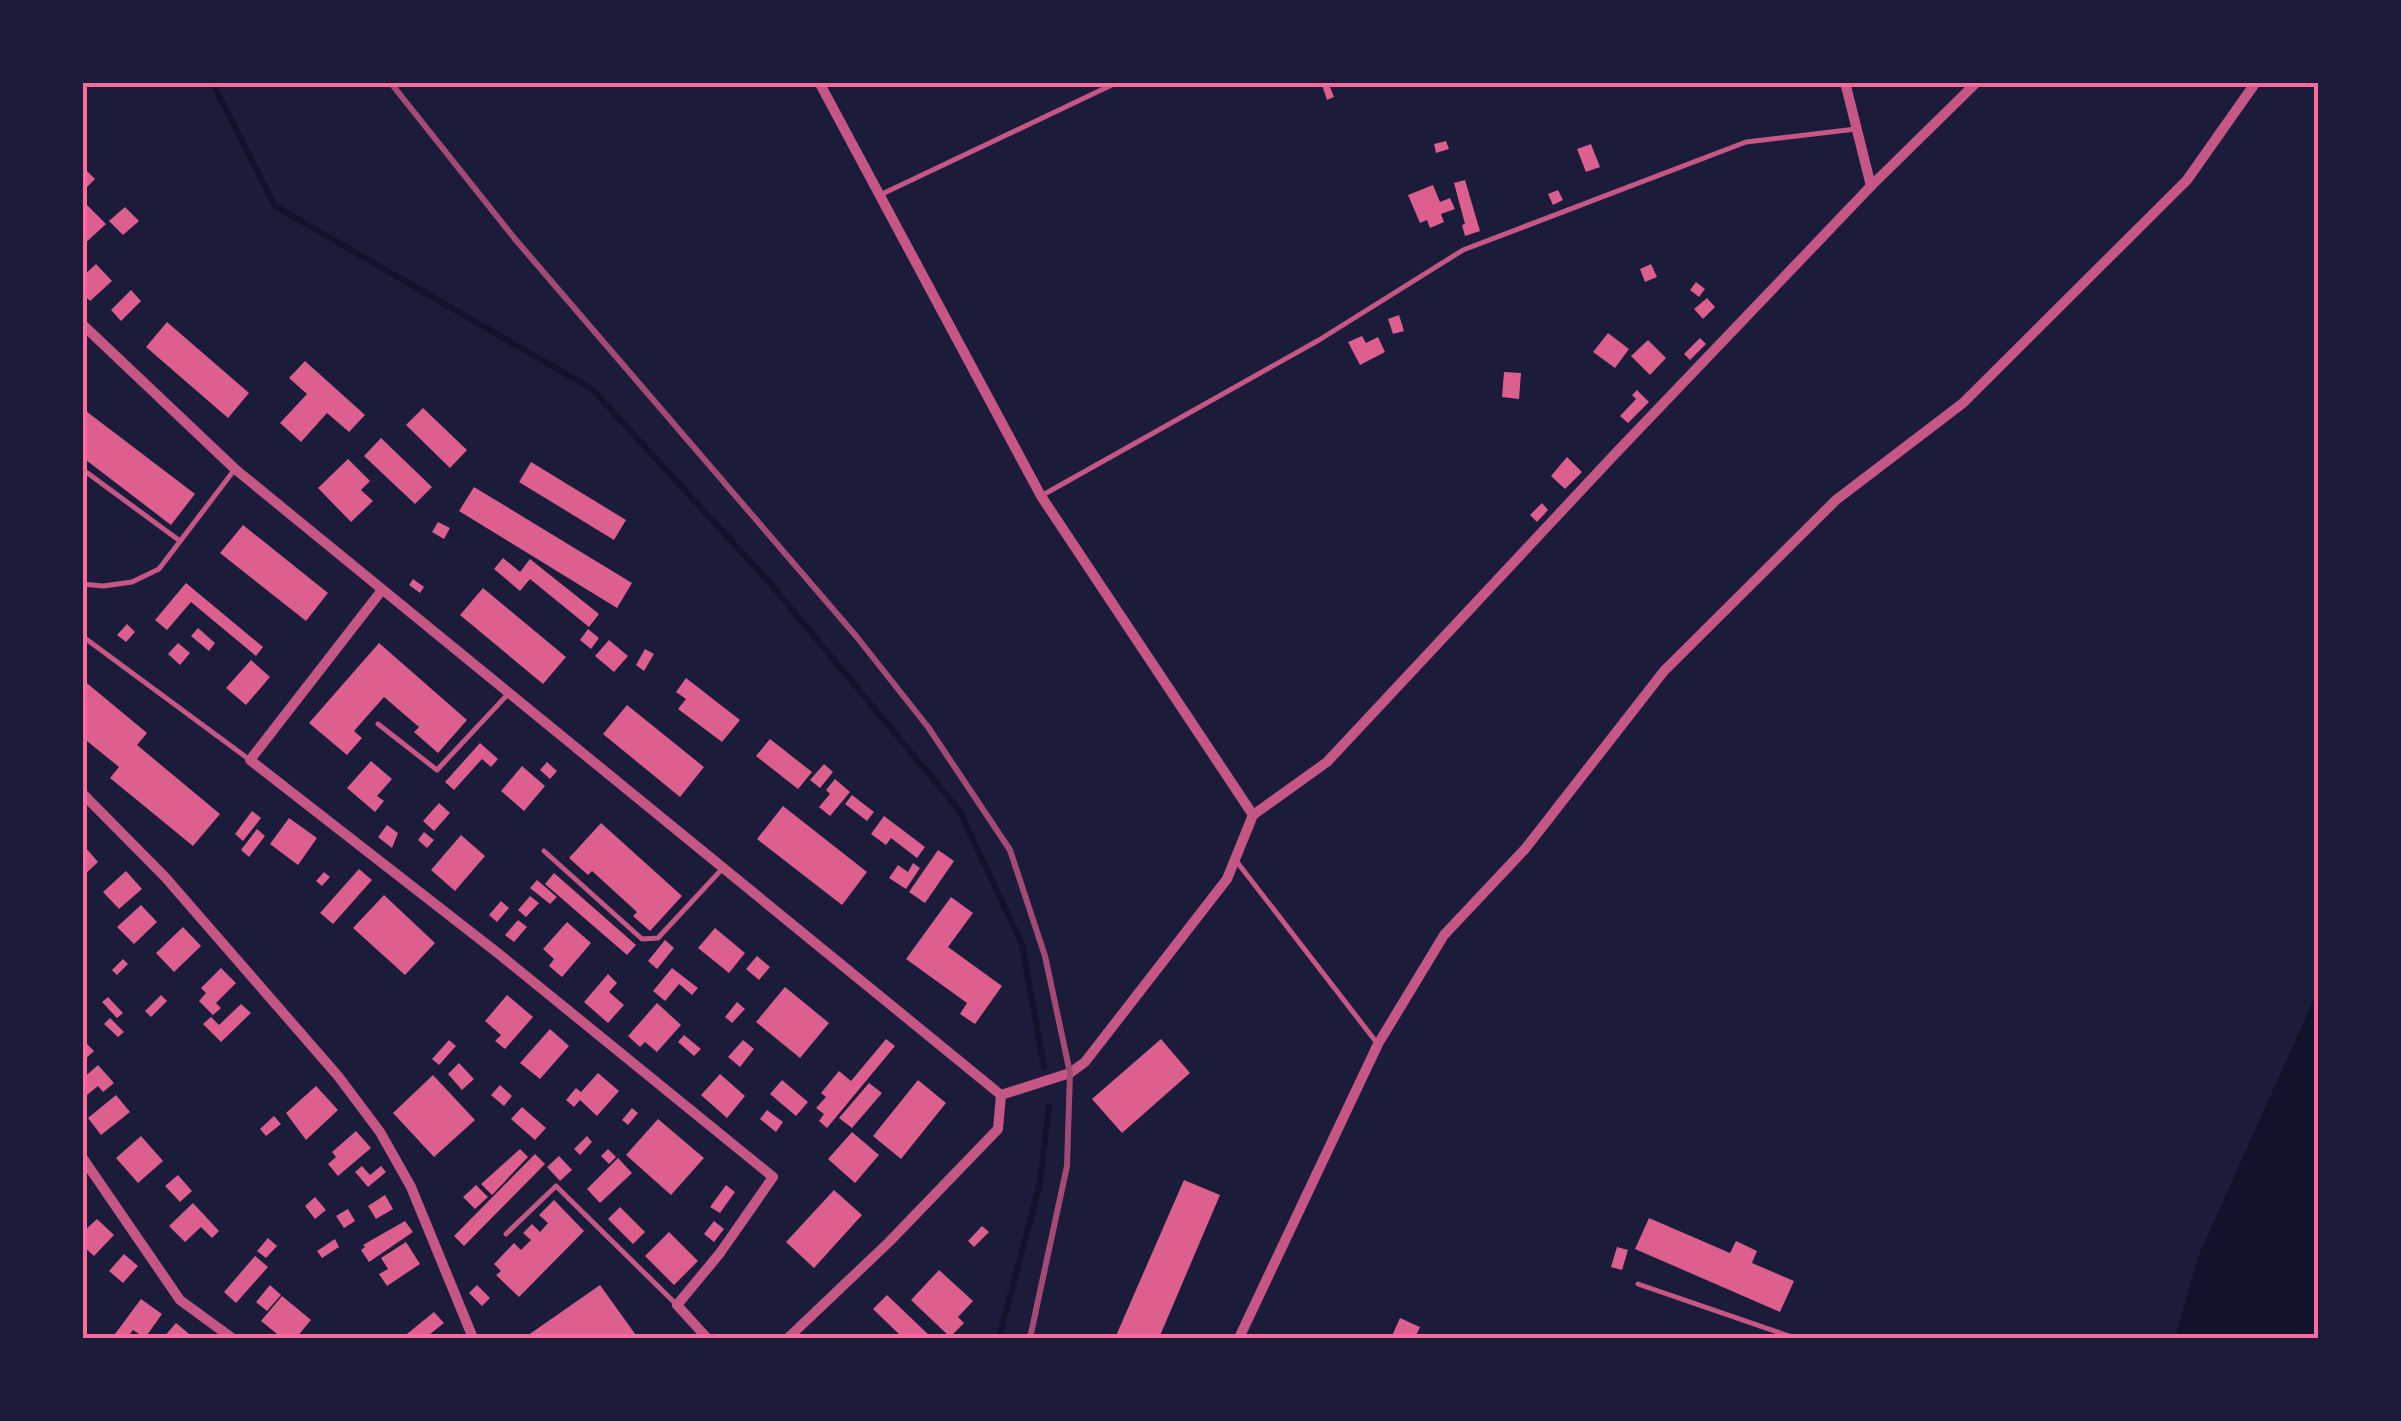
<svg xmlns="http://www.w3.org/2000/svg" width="2401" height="1421" font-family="Inter,sans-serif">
	<rect width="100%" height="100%" fill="#1b1b3a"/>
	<!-- water -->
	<path fill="#12122b" d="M2318,990V1338H2175L2198,1257Z"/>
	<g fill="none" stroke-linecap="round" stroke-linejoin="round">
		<!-- stream -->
		<g stroke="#12122b" stroke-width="6">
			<path d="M212,82L275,206L592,389L769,582L959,810L1022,944L1044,1067"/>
			<path d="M999,1338L1040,1183L1049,1106"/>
		</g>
	</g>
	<!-- building -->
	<g fill="#dd5f8e">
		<path d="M1321,82H1328L1334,97L1327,100Z"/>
		<path d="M1446,141L1449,149L1436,153L1434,144Z"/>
		<path d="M1591,144L1600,167L1586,172L1577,149Z"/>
		<path d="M82,166L95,179L86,188L82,185Z"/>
		<path d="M1465,180L1480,231L1465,236L1462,225L1465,224L1454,183Z"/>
		<path d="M1433,185L1440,202L1450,198L1455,209L1441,214L1444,222L1430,228L1427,220L1420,223L1408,195Z"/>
		<path d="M1558,190L1563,200L1553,205L1548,194Z"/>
		<path d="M86,204L106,224L82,246V207Z"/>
		<path d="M125,207L139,221L123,235L109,221Z"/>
		<path d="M96,264L112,281L90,301L82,293V277Z"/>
		<path d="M1651,264L1657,277L1645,282L1640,269Z"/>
		<path d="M1696,282L1705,289L1699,297L1690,290Z"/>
		<path d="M131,290L141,301L121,321L111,310Z"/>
		<path d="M1707,298L1715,307L1703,319L1694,309Z"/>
		<path d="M1399,315L1404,331L1393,334L1388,319Z"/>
		<path d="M167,322L249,393L228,418L146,347Z"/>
		<path d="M1608,333L1629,349L1615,368L1593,352Z"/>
		<path d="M1362,336L1366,343L1378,337L1385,352L1360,365L1348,342Z"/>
		<path d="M1700,338L1706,344L1690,360L1684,354Z"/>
		<path d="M1648,340L1666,358L1650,375L1631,356Z"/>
		<path d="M305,361L365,415L349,432L327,413L301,442L280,423L307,394L289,378Z"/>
		<path d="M1504,372L1521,373L1519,399L1502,397Z"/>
		<path d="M1637,390L1649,402L1628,423L1620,416L1636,399L1632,395Z"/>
		<path d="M82,408L195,494L171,525L82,457Z"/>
		<path d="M423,408L467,450L450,468L406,425Z"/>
		<path d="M381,438L432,487L415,504L364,456Z"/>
		<path d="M1567,457L1582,472L1565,489L1551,476Z"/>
		<path d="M348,459L370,481L361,490L373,501L351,522L318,488Z"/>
		<path d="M531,462L626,520L614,540L519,482Z"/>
		<path d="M474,487L632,583L617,608L459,511Z"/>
		<path d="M1542,503L1548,510L1537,522L1530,515Z"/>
		<path d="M438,522L450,528L444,539L432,532Z"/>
		<path d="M243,525L328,593L306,621L220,553Z"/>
		<path d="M503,558L520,572L530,559L599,614L589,627L530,579L520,591L494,569Z"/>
		<path d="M413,579L424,587L420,593L409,585Z"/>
		<path d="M186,583L263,647L256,656L191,602L167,630L155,620Z"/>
		<path d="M483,588L566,657L543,684L460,615Z"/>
		<path d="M127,624L135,632L126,642L117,635Z"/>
		<path d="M198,628L215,643L209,651L191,636Z"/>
		<path d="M588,629L599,638L591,649L580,640Z"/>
		<path d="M609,640L628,656L614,672L595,656Z"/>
		<path d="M178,643L190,653L180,665L168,654Z"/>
		<path d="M379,643L467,720L438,753L414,732L419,727L384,697L354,731L362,738L347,755L309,723Z"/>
		<path d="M645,649L654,654L644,671L636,665Z"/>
		<path d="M251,660L270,677L246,705L226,688Z"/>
		<path d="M686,678L740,720L722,742L678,709L686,699L676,692Z"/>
		<path d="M82,679L147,733L137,745L220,814L193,846L110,778L119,767L82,737Z"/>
		<path d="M627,705L704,767L680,797L603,734Z"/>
		<path d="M770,739L812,772L798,789L756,756Z"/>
		<path d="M480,743L498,759L491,767L482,759L454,790L445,782Z"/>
		<path d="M371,761L392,779L377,796L384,801L375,812L347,788Z"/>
		<path d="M547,762L557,771L550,779L540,770Z"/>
		<path d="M824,764L833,772L820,788L810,780Z"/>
		<path d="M522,766L545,786L524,811L501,791Z"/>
		<path d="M835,779L850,792L830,816L819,807L830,794L826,790Z"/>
		<path d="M852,795L874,812L867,821L845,804Z"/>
		<path d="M439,803L450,813L434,831L423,821Z"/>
		<path d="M783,806L867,872L842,905L757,839Z"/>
		<path d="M252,811L261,818L243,841L235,834Z"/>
		<path d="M884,816L925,847L917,858L891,838L886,845L871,834Z"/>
		<path d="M289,818L317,838L298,865L270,844Z"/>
		<path d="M601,823L682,896L650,931L633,916L637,912L592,871L588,875L569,858Z"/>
		<path d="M387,825L398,833L392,848L378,837Z"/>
		<path d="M257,829L265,836L249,857L241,850Z"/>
		<path d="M424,832L434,840L427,848L418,840Z"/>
		<path d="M461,835L485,856L455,891L431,870Z"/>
		<path d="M86,848L98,862L82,877V851Z"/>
		<path d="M938,850L954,861L925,903L909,892Z"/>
		<path d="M913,863L920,868L906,889L889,878L898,865L908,872Z"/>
		<path d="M359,869L372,880L333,924L320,913Z"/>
		<path d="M126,871L142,889L119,909L103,892Z"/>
		<path d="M324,872L330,877L322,886L316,881Z"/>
		<path d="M554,873L636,945L627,955L545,884Z"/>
		<path d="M537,880L557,897L550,904L530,888Z"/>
		<path d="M384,895L435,943L405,975L353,928Z"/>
		<path d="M530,896L539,903L526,917L518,910Z"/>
		<path d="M951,897L973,913L948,947L1002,986L975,1024L960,1014L967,1003L906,959Z"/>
		<path d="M501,901L509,908L497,922L489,915Z"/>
		<path d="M141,905L157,922L134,944L117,927Z"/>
		<path d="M518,920L527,927L514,942L505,935Z"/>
		<path d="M567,922L591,943L562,977L549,966L554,959L543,949Z"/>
		<path d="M183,927L201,946L174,972L156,953Z"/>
		<path d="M715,928L745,953L729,973L698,948Z"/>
		<path d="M665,940L674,948L657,969L648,961Z"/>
		<path d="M757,956L770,967L759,980L746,969Z"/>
		<path d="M123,959L128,964L117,975L112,970Z"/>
		<path d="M221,968L236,983L216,1003L221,1008L213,1015L199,1001L206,993L201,988Z"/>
		<path d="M672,968L698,988L692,995L679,984L665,1001L653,991Z"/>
		<path d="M608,974L617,983L609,992L624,1005L608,1023L584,1002Z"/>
		<path d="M785,987L829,1023L800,1058L756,1022Z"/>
		<path d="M161,995L167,1001L151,1017L145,1011Z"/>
		<path d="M507,995L533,1017L505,1049L495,1041L501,1035L485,1021Z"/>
		<path d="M108,997L123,1013L117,1018L102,1002Z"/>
		<path d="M737,1002L745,1009L732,1023L725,1017Z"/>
		<path d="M657,1003L681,1025L657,1052L645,1042L640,1047L628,1036Z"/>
		<path d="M241,1004L251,1013L221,1042L203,1024L211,1017L219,1025Z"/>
		<path d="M110,1018L124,1032L118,1037L104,1024Z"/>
		<path d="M550,1029L569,1046L540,1079L520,1063Z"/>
		<path d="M684,1035L701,1049L694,1056L678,1042Z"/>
		<path d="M886,1039L895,1046L827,1128L819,1121L824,1114L816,1108L826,1097L821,1093L839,1071L851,1081Z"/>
		<path d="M1161,1039L1190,1073L1122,1133L1092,1099Z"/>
		<path d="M449,1040L456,1046L439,1065L432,1059Z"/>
		<path d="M743,1040L754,1049L740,1067L728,1057Z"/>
		<path d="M87,1044L94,1051L82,1062V1049Z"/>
		<path d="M459,1063L474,1079L462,1090L448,1074Z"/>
		<path d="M98,1065L114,1083L103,1092L98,1086L82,1099V1079Z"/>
		<path d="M598,1073L619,1091L597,1116L580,1100L574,1107L566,1100L576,1088L581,1092Z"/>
		<path d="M720,1074L745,1096L727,1118L701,1095Z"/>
		<path d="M433,1075L475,1120L434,1157L393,1113Z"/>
		<path d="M782,1080L808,1102L796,1116L770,1094Z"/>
		<path d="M918,1080L946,1103L901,1159L873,1136Z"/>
		<path d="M869,1083L882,1093L852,1128L839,1118Z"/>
		<path d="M500,1085L512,1096L504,1106L491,1095Z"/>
		<path d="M316,1086L338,1110L306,1140L286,1113Z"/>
		<path d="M116,1095L130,1112L101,1135L88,1118Z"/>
		<path d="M522,1107L546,1128L535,1140L511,1119Z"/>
		<path d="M632,1108L638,1113L628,1125L622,1120Z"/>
		<path d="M767,1110L783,1122L776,1132L760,1119Z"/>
		<path d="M274,1116L281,1124L266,1136L260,1129Z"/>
		<path d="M658,1119L704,1158L671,1195L626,1155Z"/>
		<path d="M356,1131L371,1148L338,1176L328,1164L336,1157L332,1152Z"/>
		<path d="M852,1132L879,1155L855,1183L828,1159Z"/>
		<path d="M141,1136L163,1161L138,1183L116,1158Z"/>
		<path d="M587,1136L592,1142L580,1155L574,1149Z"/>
		<path d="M520,1149L528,1157L492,1195L481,1184Z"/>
		<path d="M608,1149L616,1157L609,1164L601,1156Z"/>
		<path d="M535,1154L545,1164L464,1246L454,1236Z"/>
		<path d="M559,1156L572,1170L560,1181L547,1167Z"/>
		<path d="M618,1158L632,1173L600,1203L587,1189Z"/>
		<path d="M362,1166L370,1175L381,1166L386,1172L368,1187L355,1172Z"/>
		<path d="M178,1175L192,1191L180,1202L165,1186Z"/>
		<path d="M1184,1180L1220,1195L1159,1338H1115Z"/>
		<path d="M476,1185L488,1197L475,1209L463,1197Z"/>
		<path d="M726,1185L735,1192L720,1213L710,1207Z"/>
		<path d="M834,1190L862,1215L814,1268L786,1242Z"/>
		<path d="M385,1195L393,1209L376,1219L368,1206Z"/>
		<path d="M315,1197L326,1210L315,1219L305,1206Z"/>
		<path d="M554,1200L584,1231L519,1297L496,1275L501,1271L494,1264L514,1243L521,1250L531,1240L523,1233L532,1224L540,1232L548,1223L539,1215Z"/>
		<path d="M193,1203L219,1231L212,1238L201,1227L185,1242L169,1226Z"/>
		<path d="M620,1207L645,1232L633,1244L608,1219Z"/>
		<path d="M348,1209L355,1221L344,1228L336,1216Z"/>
		<path d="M1649,1218L1730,1253L1736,1241L1757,1251L1752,1263L1794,1281L1780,1312L1635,1249Z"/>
		<path d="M97,1219L114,1235L94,1256L82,1245V1233Z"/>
		<path d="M405,1221L413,1232L369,1262L361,1250L365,1247L363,1245Z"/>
		<path d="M714,1221L724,1229L714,1242L704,1234Z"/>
		<path d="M982,1226L989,1232L974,1247L968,1241Z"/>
		<path d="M669,1232L698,1261L674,1285L645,1256Z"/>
		<path d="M268,1238L277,1246L266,1258L257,1251Z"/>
		<path d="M335,1239L339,1247L322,1258L317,1251Z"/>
		<path d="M406,1242L420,1264L387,1286L379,1274L388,1269L381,1258Z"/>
		<path d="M1617,1247L1628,1250L1622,1270L1611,1267Z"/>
		<path d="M124,1254L138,1266L123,1283L109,1271Z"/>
		<path d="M255,1256L268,1267L236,1303L224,1292Z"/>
		<path d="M939,1270L973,1301L958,1317L964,1323L950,1337L911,1300Z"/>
		<path d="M270,1285L281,1295L267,1311L256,1302Z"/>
		<path d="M477,1285L490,1298L482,1306L469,1293Z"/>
		<path d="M600,1285L638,1338H524Z"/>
		<path d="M887,1295L932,1338H903L873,1309Z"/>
		<path d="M282,1296L311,1320L296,1338H282L261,1321Z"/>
		<path d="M141,1299L162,1314L145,1338L133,1330L127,1338H112Z"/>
		<path d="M434,1312L444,1323L425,1338H402Z"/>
		<path d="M1400,1318L1420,1327L1415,1338H1391Z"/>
		<path d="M176,1323L194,1338H163Z"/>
	</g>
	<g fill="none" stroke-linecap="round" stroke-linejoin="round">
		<!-- service -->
		<g stroke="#c65784" stroke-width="5">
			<path d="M882,194L1118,82"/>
			<path d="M82,469L180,541"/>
			<path d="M1041,496L1319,340L1463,250L1746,142L1856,129"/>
			<path d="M82,584L103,586L132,582L159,569L235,469"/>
			<path d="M82,636L250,760"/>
			<path d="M378,724L437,770L509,693"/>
			<path d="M544,851L642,939L658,938L723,868"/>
			<path d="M1237,862L1377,1043"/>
			<path d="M506,1234L556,1186L677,1305"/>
			<path d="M1638,1284L1795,1338"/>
		</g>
		<!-- minor -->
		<g stroke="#c65784" stroke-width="10">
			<path d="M819,82L1041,496L1253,815"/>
			<path d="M1845,82L1871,186"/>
			<path d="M82,324L235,469L1001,1095"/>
			<path d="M382,590L250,760L499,954L773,1177L720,1253L677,1305L707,1338"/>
			<path d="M82,793L165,877L338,1076L380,1132L411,1187L473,1338"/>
			<path d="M1253,815L1327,762L1614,455L1871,186L1977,82"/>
			<path d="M1001,1095L1070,1073L1085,1062L1227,879L1253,815"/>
			<path d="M82,1157L180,1300L232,1338"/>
			<path d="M788,1338L889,1242L998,1129L1001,1095"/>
			<path d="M1239,1338L1378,1044L1444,935L1525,849L1664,671L1836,500L1963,403L2187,180L2256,82"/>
		</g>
		<!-- rail -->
		<path stroke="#a44b75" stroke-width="6" d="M390,82L515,239L856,636L928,727L1010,850L1045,956L1070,1073L1067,1166L1030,1338"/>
	</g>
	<!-- border -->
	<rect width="2401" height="1421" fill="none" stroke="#1b1b3a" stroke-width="170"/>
	<rect x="85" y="85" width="2231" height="1251" fill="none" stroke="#ff6b9d" stroke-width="4"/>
</svg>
